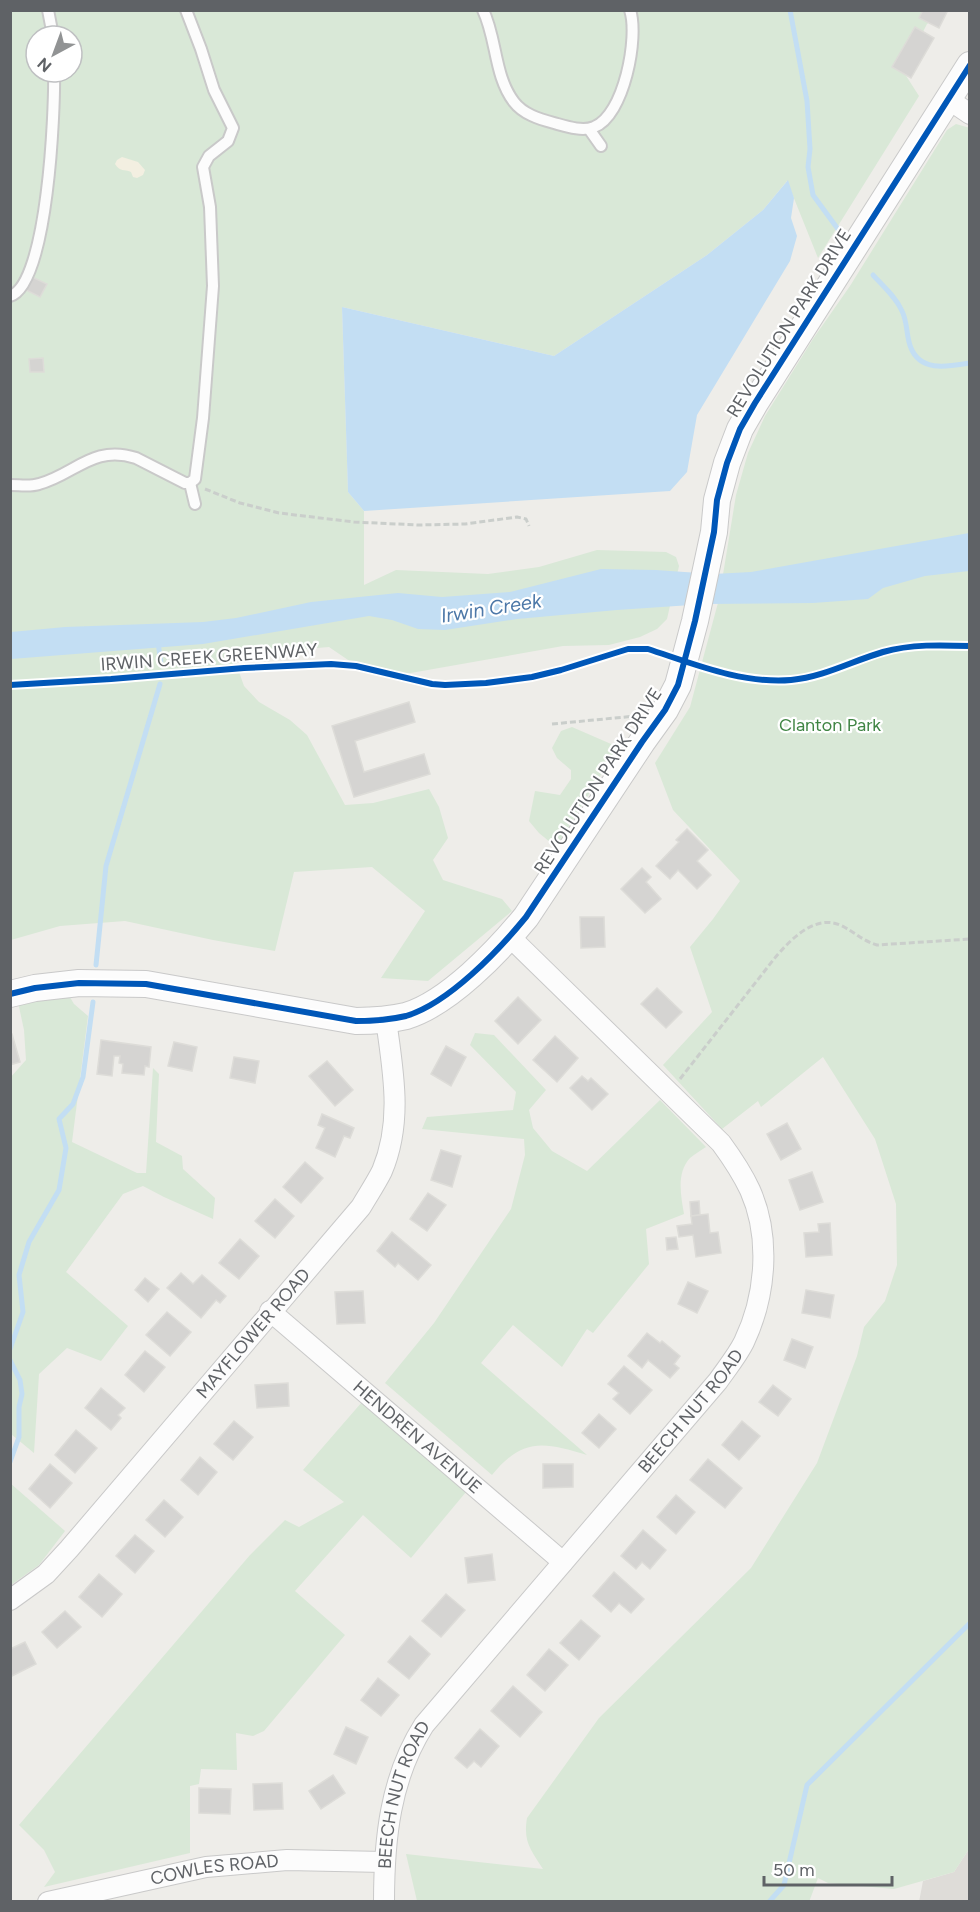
<svg xmlns="http://www.w3.org/2000/svg" width="980" height="1912" font-family="Figtree,sans-serif">
	<rect width="100%" height="100%" fill="#eeede9"/>
	<!-- education -->
	<path fill="#dedcd8" d="M969,1849V1901L919,1902L923,1881L954,1872Z"/>
	<!-- green -->
	<g fill="#d9e8d7" fill-rule="evenodd">
		<path d="M11,11H946L927,24L903,71L919,96L818,258L787,181L763,210L707,255L554,356L342,307L348,492L364,511V585L396,570L488,574L539,567L597,550L666,552L676,557L679,566L667,619L657,629L640,637L609,645L563,646L405,674L351,662L329,647L233,655L244,686L259,702L290,720L307,735L345,805L373,803L429,789L439,807L448,838L433,860L443,880L502,899L512,911L428,981L381,978L425,911L372,867L294,872L275,951L213,940L125,921L60,926L11,940ZM36,36H72V72H36Z"/>
		<path d="M956,124L970,128L969,1849L954,1872L894,1889L828,1883L818,1878L809,1902L417,1901L406,1854L543,1869C531,1850 523,1842 527,1818L599,1718L751,1568L817,1463L857,1356L864,1327L885,1301L897,1265L896,1204L875,1139L823,1057L761,1107L758,1101L722,1129L663,1065L712,1012L690,947L713,919L740,881L673,810L655,763L690,707L719,599L736,495L748,453L765,416L813,339L850,286L947,130Z"/>
		<path d="M572,727L618,747L556,847L539,833L529,821L535,791L560,795L571,779V770L557,758L552,748L561,731Z"/>
		<path d="M68,994L74,1004L88,1016L72,1142L137,1173H146L153,1068L159,1074L156,1142L182,1156L183,1169L215,1198L213,1219L164,1197L143,1186L123,1194L66,1272L128,1326L101,1361L67,1348L39,1374L34,1453L11,1434L10,1078L26,1060L24,1030L18,1002Z"/>
		<path d="M475,1033L494,1035L546,1090L529,1110L533,1128L552,1151L587,1171L660,1100L706,1147C701,1150 695,1154 690,1158C676,1173 681,1196 684,1214L646,1229L649,1264L593,1333L587,1329L562,1367L513,1325L481,1363L587,1455C544,1442 523,1437 492,1475L385,1383L434,1323L511,1209L525,1155L524,1139L422,1129L427,1117L513,1110L516,1092L470,1045Z"/>
		<path d="M362,1402L466,1492L411,1558L363,1515L295,1591L345,1635L264,1731L253,1736L236,1733L237,1770L201,1769L199,1784L190,1786V1853L44,1887L55,1872L44,1850L19,1825L250,1555L285,1520L299,1527L344,1502L303,1470Z"/>
		<path d="M10,1483L65,1531L39,1565L11,1585Z"/>
	</g>
	<!-- sand -->
	<path fill="#f3efe1" d="M122,157L138,162L145,170L143,175L137,178L133,177L131,172C124,169 120,172 115,164L117,160Z"/>
	<!-- water -->
	<g fill="#c3def3">
		<path d="M788,180L794,198L791,218L797,236L790,261L697,415L687,472L670,491L364,511L348,492L342,307L554,356L707,255L763,210Z"/>
		<path d="M969,533V571L925,576L883,588L868,599L813,603L706,604L617,610L517,619L445,630L418,629L392,620L369,616L203,644L11,659V632L65,627L203,622L236,618L311,602L398,593L442,597L510,592L601,569L656,570L713,574L751,572Z"/>
	</g>
	<g fill="none" stroke-linecap="round" stroke-linejoin="round">
		<!-- stream -->
		<g stroke="#c3def3" stroke-width="5">
			<path d="M790,10L807,101L810,149L808,167L813,195L843,236"/>
			<path d="M873,275C883,286 896,297 902,311C908,323 906,337 911,348C921,373 950,366 970,363"/>
			<path d="M158,642L161,664"/>
			<path d="M96,965L106,866L160,684"/>
			<path d="M10,1349L23,1312L19,1275L29,1242L59,1190L66,1148L59,1119L73,1104L83,1077L93,1002"/>
			<path d="M10,1360L20,1380L22,1394L19,1407V1437L10,1462"/>
			<path d="M769,1902L784,1885L807,1785L970,1623"/>
		</g>
	</g>
	<!-- building -->
	<g fill="#d5d4d2" stroke="#dddcd8" stroke-width="1.5">
		<path d="M923,10H948L939,28L919,18Z"/>
		<path d="M915,27L934,38L911,78L892,67Z"/>
		<path d="M30,276L47,284L40,297L24,289Z"/>
		<path d="M43,358L44,372H30L29,359Z"/>
		<path d="M409,702L415,722L355,741L364,772L424,754L430,774L354,797L332,726Z"/>
		<path d="M687,829L708,850L697,861L711,875L697,889L678,870L670,879L656,866L679,842L676,840Z"/>
		<path d="M642,868L651,877L646,882L661,899L645,913L621,889Z"/>
		<path d="M580,917H604L605,947L581,948Z"/>
		<path d="M657,988L682,1012L666,1028L641,1004Z"/>
		<path d="M518,997L541,1020L518,1044L495,1021Z"/>
		<path d="M10,1034H12L20,1062L10,1065Z"/>
		<path d="M555,1036L578,1058L557,1082L533,1060Z"/>
		<path d="M101,1040L151,1047L149,1067L145,1066L144,1075L122,1073L123,1064L119,1063L120,1056H114L112,1076L97,1074Z"/>
		<path d="M174,1042L197,1047L192,1071L168,1066Z"/>
		<path d="M446,1046L466,1057L451,1086L431,1074Z"/>
		<path d="M234,1057L259,1061L255,1083L230,1078Z"/>
		<path d="M327,1061L353,1090L335,1106L309,1076Z"/>
		<path d="M582,1076L588,1081L591,1078L608,1094L592,1110L570,1088Z"/>
		<path d="M322,1114L354,1128L350,1138L344,1136L335,1157L316,1148L325,1128L318,1125Z"/>
		<path d="M787,1123L801,1149L781,1160L767,1134Z"/>
		<path d="M441,1150L461,1156L452,1187L431,1180Z"/>
		<path d="M305,1162L323,1178L301,1203L283,1187Z"/>
		<path d="M812,1172L823,1202L800,1210L789,1180Z"/>
		<path d="M428,1193L446,1205L427,1231L410,1219Z"/>
		<path d="M275,1199L294,1216L275,1238L255,1221Z"/>
		<path d="M699,1201L700,1215L691,1216L690,1202Z"/>
		<path d="M708,1214L710,1233L718,1232L721,1253L696,1257L693,1235L679,1237L677,1226L692,1224L691,1216Z"/>
		<path d="M830,1223L832,1255L806,1257L804,1233L819,1232L818,1224Z"/>
		<path d="M392,1232L431,1265L418,1280L398,1263L395,1267L377,1251Z"/>
		<path d="M676,1237L678,1249L667,1250L666,1238Z"/>
		<path d="M240,1239L259,1256L239,1279L219,1263Z"/>
		<path d="M181,1273L193,1284L202,1275L226,1296L220,1303L216,1300L201,1318L167,1288Z"/>
		<path d="M145,1278L159,1289L148,1302L135,1290Z"/>
		<path d="M688,1282L708,1291L697,1313L678,1304Z"/>
		<path d="M806,1290L834,1295L830,1318L802,1313Z"/>
		<path d="M363,1291L365,1323L337,1324L335,1292Z"/>
		<path d="M167,1312L191,1332L170,1356L146,1335Z"/>
		<path d="M647,1333L660,1343L662,1341L680,1356L674,1364L679,1368L670,1378L648,1360L642,1368L628,1356Z"/>
		<path d="M792,1339L813,1347L805,1368L784,1360Z"/>
		<path d="M145,1351L165,1367L144,1392L125,1375Z"/>
		<path d="M624,1366L652,1390L630,1414L613,1399L619,1393L608,1384Z"/>
		<path d="M288,1383L289,1406L257,1408L255,1385Z"/>
		<path d="M773,1385L791,1399L778,1416L759,1402Z"/>
		<path d="M101,1388L125,1408L118,1415L121,1418L111,1430L85,1408Z"/>
		<path d="M599,1414L616,1429L599,1448L582,1433Z"/>
		<path d="M234,1421L253,1437L233,1460L214,1444Z"/>
		<path d="M742,1421L760,1436L739,1460L722,1445Z"/>
		<path d="M76,1430L97,1448L75,1473L55,1455Z"/>
		<path d="M200,1457L217,1472L198,1495L181,1480Z"/>
		<path d="M708,1459L742,1488L725,1508L690,1480Z"/>
		<path d="M50,1464L72,1483L50,1508L29,1489Z"/>
		<path d="M543,1464H573V1487L543,1488Z"/>
		<path d="M676,1495L695,1512L676,1534L657,1517Z"/>
		<path d="M164,1500L183,1517L165,1537L146,1520Z"/>
		<path d="M643,1530L666,1550L650,1569L642,1562L636,1569L621,1556Z"/>
		<path d="M135,1535L154,1551L135,1573L116,1556Z"/>
		<path d="M492,1554L495,1580L468,1583L465,1558Z"/>
		<path d="M614,1572L644,1599L631,1613L619,1603L611,1612L593,1596Z"/>
		<path d="M99,1574L122,1594L102,1617L79,1597Z"/>
		<path d="M446,1594L465,1610L441,1637L422,1621Z"/>
		<path d="M65,1611L81,1627L57,1648L42,1632Z"/>
		<path d="M581,1620L600,1636L579,1660L560,1643Z"/>
		<path d="M410,1636L430,1654L409,1679L388,1662Z"/>
		<path d="M25,1642L36,1664L10,1677V1649Z"/>
		<path d="M549,1649L568,1665L545,1691L527,1675Z"/>
		<path d="M378,1678L399,1695L381,1716L361,1700Z"/>
		<path d="M513,1686L542,1712L520,1737L491,1711Z"/>
		<path d="M346,1727L368,1737L356,1764L334,1754Z"/>
		<path d="M480,1729L499,1746L481,1767L474,1761L467,1768L455,1758Z"/>
		<path d="M333,1775L345,1793L321,1809L309,1791Z"/>
		<path d="M282,1783L283,1809L254,1810L253,1784Z"/>
		<path d="M199,1788L231,1789L230,1814L199,1813Z"/>
	</g>
	<g fill="none" stroke-linecap="round" stroke-linejoin="round">
		<defs>
			<g id="service">
				<path d="M48,10L53,36"/>
				<path d="M483,10C497,39 494,76 514,102C523,114 539,119 554,123C565,126 582,132 594,127C624,116 639,37 630,10"/>
				<path d="M589,129L601,146"/>
				<path d="M10,296C48,285 55,108 54,72"/>
				<path d="M190,483L195,504"/>
				<path d="M10,485C20,485 30,487 39,484C74,475 93,444 136,458L185,483H190L195,479L203,418L213,286L210,207L203,167L209,156L228,141L233,128L214,90L201,49L186,10"/>
			</g>
			<g id="minor">
				<path d="M948,99L970,114"/>
				<path id="s1" d="M270,1311L563,1562"/>
				<path id="s2" d="M10,1600L46,1574L69,1549L361,1207C368,1195 376,1183 382,1171C403,1121 393,1071 386,1020"/>
				<path id="s3" d="M48,1902L206,1867L287,1860L384,1862"/>
				<path id="s4" d="M384,1902C384,1840 390,1778 424,1725L718,1381C727,1368 737,1356 744,1342C766,1296 771,1237 750,1190C742,1173 732,1158 721,1143L509,936"/>
			</g>
			<path id="tertiary" d="M10,994L35,988L79,983L146,984L356,1021C373,1021 389,1020 406,1016C449,1003 498,951 526,917L642,742L665,710L678,685L695,621L714,532L717,500L727,463L740,429L755,403L970,65"/>
		</defs>
		<!-- service casing -->
		<use href="#service" stroke="#c9c9c9" stroke-width="14"/>
		<!-- minor casing -->
		<use href="#minor" stroke="#c9c9c9" stroke-width="22"/>
		<!-- tertiary casing -->
		<use href="#tertiary" stroke="#c9c9c9" stroke-width="28"/>
		<!-- path -->
		<g stroke="#cacecb" stroke-width="3" stroke-dasharray="6 3" stroke-linecap="butt">
			<path d="M205,489L240,503L279,513L354,522L419,525L465,524L517,517L526,519L529,526"/>
			<path d="M552,724L636,716"/>
			<path d="M680,1079L774,959C789,941 814,914 840,925C855,932 861,940 877,945L970,939"/>
		</g>
		<!-- service -->
		<use href="#service" stroke="#fcfcfc" stroke-width="10"/>
		<!-- minor -->
		<use href="#minor" stroke="#fcfcfc" stroke-width="20"/>
		<!-- tertiary -->
		<use href="#tertiary" stroke="#fcfcfc" stroke-width="26"/>
		<defs>
			<g id="cycleway">
				<path d="M10,685L111,679L244,668L331,664L356,666L432,684L445,685L486,683L532,677L561,670L628,649H648C694,664 742,684 791,680C824,677 852,661 883,652C911,644 941,645 970,646"/>
				<path d="M10,994L35,988L79,983L146,984L356,1021C373,1021 389,1020 406,1016C449,1003 498,951 526,917L642,742L665,710L678,685L695,621L714,532L717,500L727,463L740,429L755,403L970,65"/>
			</g>
		</defs>
		<!-- cycleway casing -->
		<use href="#cycleway" stroke="#fff" stroke-width="10"/>
		<!-- cycleway -->
		<use href="#cycleway" stroke="#0057b8" stroke-width="6"/>
	</g>
	<g text-anchor="middle" stroke-width="4.5" stroke-linejoin="round" paint-order="stroke">
		<!-- street labels -->
		<g font-size="18" fill="#5f6266" stroke="#fff">
			<text transform="translate(789 323) rotate(-58)" y="6">REVOLUTION PARK DRIVE</text>
			<text transform="translate(209 657) rotate(-4)" y="6">IRWIN CREEK GREENWAY</text>
			<text transform="translate(598 781) rotate(-57)" y="6">REVOLUTION PARK DRIVE</text>
			<text dy="6" stroke="none"><textPath href="#s2" startOffset="362">MAYFLOWER ROAD</textPath></text>
			<text dy="6" stroke="none"><textPath href="#s4" startOffset="596">BEECH NUT ROAD</textPath></text>
			<text dy="6" stroke="none"><textPath href="#s1" startOffset="194">HENDREN AVENUE</textPath></text>
			<text dy="6" stroke="none"><textPath href="#s4" startOffset="110">BEECH NUT ROAD</textPath></text>
			<text dy="6" stroke="none"><textPath href="#s3" startOffset="170">COWLES ROAD</textPath></text>
		</g>
		<!-- park labels -->
		<g font-size="18" fill="#408544" stroke="#fff">
			<text x="830" y="731">Clanton Park</text>
		</g>
		<!-- water labels -->
		<g font-size="20" font-style="italic" fill="#4d78a8" stroke="#fff">
			<text transform="translate(491 608) rotate(-9)" y="7">Irwin Creek</text>
		</g>
	</g>
	<!-- border -->
	<rect width="980" height="1912" fill="none" stroke="#5f6266" stroke-width="24"/>
	<!-- north arrow -->
	<g transform="translate(54 54) rotate(221)"><circle r="28" fill="#ffffff" stroke="#bfc0c2" stroke-width="1.5"/>
	<path d="M0-4.5L10 22L0 15L-10 22Z" fill="#919394"/>
	<text y="-9" font-size="16" font-weight="bold" text-anchor="middle" fill="#5f6266">N</text>
	</g>
	<!-- scale -->
	<path d="M764 1876v9h128v-9" fill="none" stroke="#5f6266" stroke-width="3"/>
	<text x="773" y="1876" font-size="18" fill="#5f6266" stroke="#ffffff" stroke-width="4.5" paint-order="stroke">50 m</text>
</svg>
